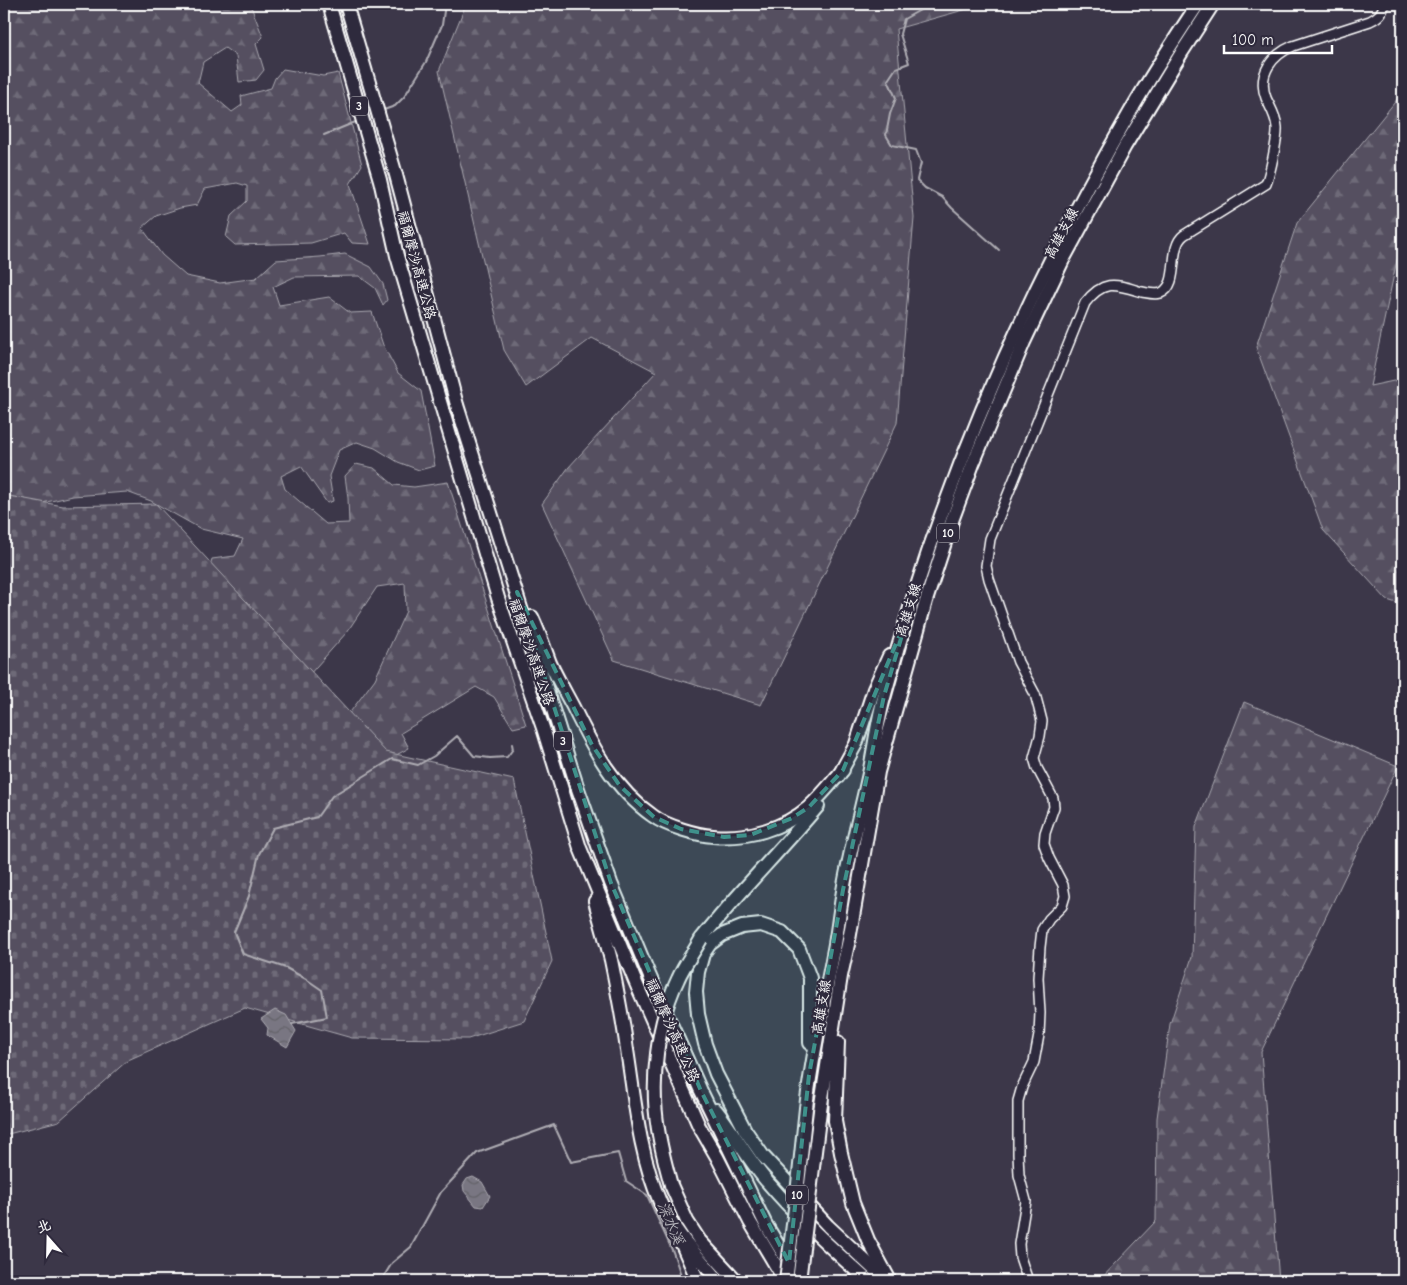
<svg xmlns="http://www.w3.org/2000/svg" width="1407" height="1285" font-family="'Comic Neue','LXGW WenKai TC',sans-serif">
	<defs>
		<pattern id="forest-firs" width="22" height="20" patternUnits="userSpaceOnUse" patternTransform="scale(1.25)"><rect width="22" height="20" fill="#555060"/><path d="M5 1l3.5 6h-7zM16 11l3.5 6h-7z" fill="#6e6a78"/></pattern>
		<pattern id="cemetery-stones" width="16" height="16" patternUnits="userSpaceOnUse" patternTransform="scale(1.25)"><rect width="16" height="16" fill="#555060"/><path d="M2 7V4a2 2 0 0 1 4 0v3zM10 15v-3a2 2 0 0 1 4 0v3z" fill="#6e6a78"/></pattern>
		<pattern id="water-waves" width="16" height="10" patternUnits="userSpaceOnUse" patternTransform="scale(1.25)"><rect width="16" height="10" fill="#797682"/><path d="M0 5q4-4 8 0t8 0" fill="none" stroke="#626167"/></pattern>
	</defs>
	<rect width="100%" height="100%" fill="#3c3749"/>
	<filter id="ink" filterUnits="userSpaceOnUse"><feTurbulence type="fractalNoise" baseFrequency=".02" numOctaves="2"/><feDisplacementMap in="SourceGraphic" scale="10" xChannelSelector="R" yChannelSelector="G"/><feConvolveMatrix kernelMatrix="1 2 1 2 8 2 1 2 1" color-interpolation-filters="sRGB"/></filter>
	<g filter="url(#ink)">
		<!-- forest -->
		<g fill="url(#forest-firs)" stroke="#aaa8b0">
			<path d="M4,4H250L263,37L256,44L264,70L256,80L239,82L236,56L225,48L203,62L198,83L232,112L242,105L241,96L271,88L275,78L283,69L323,76L338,73L362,165L350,184L370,244L352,243L344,233L311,243L235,245L226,237L231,216L247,201V186L237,183L205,189L197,205L180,208L156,216L142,228L162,255L186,276L220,283L256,278L276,260L320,257L345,254L371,267L383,284L387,300L383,305L375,288L359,276L294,277L273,287L279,305L329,297L350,313L372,312L383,345L398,373L421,391L435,466L419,470L398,462L375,448L357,442L339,450L329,476L333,501L327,503L301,466L281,476L285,489L326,524L349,523L348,498L345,476L356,464L374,468L394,485L414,487L448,482L526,725L513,728L494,697L476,687L401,733L409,748L344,784L321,751L375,679L406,611L405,583L377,587L347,632L301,684L206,580L212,559L235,556L243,539L201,529L151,501L127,492L73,496L29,506L4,528Z"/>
			<path d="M466,4H985L896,29L914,218L897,423L761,705L614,660L542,504L568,468L656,372L592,338L526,387L504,350L439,71Z"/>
			<path d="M1403,92V249L1397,260L1370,386L1403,379V605L1387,600L1323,530L1256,347L1297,223Z"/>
			<path d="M1244,702L1398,766L1261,1052L1279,1281H1099L1156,1221L1157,1118L1170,1024L1192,957L1196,827Z"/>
		</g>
		<!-- cemetery -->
		<path fill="url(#cemetery-stones)" stroke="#aaa8b0" d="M4,495L63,506L156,504L386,752L514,780L552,961L524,1021L468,1039L352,1038L245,1008L128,1060L59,1121L4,1135Z"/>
		<!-- water -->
		<g fill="url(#water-waves)" stroke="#afadb4">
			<path d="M275,1010L286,1015L296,1031L287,1047L267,1035L268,1028L261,1019Z"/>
			<path d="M473,1177L482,1182L490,1196L483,1207L476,1206L464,1191L463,1185L467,1179Z"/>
		</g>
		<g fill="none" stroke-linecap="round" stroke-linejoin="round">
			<!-- stream -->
			<g stroke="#afadb4" stroke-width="2">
				<path d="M918,4L922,9L904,19L900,34L909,63L896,68L888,80L896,98L890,114L886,135L892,145L916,150L921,163L917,180L925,188L942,197L952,208L999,250"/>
				<path d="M381,111L395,106L404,97L426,62L442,25L445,4"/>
				<path d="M324,135L358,121"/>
				<path d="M292,1024L327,1017L322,990L306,979L286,968L243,954L234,932L249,896L259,854L273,828L317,817L332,796L392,759L418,765L434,756L457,736L474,756L490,758L507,757L513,749L512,744"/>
				<path d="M381,1281L392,1263L411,1247L441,1192L477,1153L554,1125L571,1162L618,1153L626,1181L647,1195L673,1252L683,1281"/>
			</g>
			<defs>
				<path id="secondary" d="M1028,1281L1020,1257L1019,1244L1026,1201L1019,1175L1018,1154V1101L1022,1087L1034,1062L1039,1035L1040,1013L1038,978L1040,947L1042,930L1049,919L1062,906L1065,896L1063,885L1049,858L1044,844L1045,833L1054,807L1053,798L1037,768L1034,758L1040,736L1042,721L1039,709L1035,694L1018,662L989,579L986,566L990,539L1085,303C1104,279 1115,284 1142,292C1148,293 1154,295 1161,293C1181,284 1167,248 1184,235L1266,184C1270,174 1278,137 1277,127C1276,116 1270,107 1266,98C1257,74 1272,55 1293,46L1370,21C1378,17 1383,13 1384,4"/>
				<g id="highway">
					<path d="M329,4L380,180L397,256L498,598L543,728L580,848L635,981L699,1126L717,1157L750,1222L785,1281"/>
					<path d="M346,4L396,175L457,405L577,786L611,883L650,977L701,1091L766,1225L792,1268"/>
					<path d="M532,617C539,632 544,647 550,663C557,678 565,692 573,707C593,748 614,789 653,816C666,826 697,835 713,836C747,839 783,829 809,807C821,796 832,782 843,770"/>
					<path d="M838,777L856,744L874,689L889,656"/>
					<path d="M595,901C600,920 606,940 611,960C617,989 623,1020 627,1050C635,1101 639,1154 660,1202C674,1233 698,1256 719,1281"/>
					<path d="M701,939C738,893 780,851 818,806"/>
					<path d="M838,1042L835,1121L841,1153L853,1203L868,1240L888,1277"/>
					<path d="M810,1043V978L799,949L782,932L761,925L742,927L722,935L710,944L703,954L698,972L696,992L698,1014L705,1044L716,1074L745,1130L763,1156L828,1226L875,1270L885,1281"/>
					<path d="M806,1108C812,1053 825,999 835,944C838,927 840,909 843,891C850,850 861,810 870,769C875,744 878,718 885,694C939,491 1024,296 1129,114C1150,77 1174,40 1198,4"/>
					<path d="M716,1110C735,1134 749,1162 770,1185C800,1220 834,1251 868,1281"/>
					<path d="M820,1111L841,976L849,940L878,772L926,601L953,518L973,464L1024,342L1062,262L1125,146L1182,52L1213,4"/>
					<path d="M671,1185L687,1221L700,1241L737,1281"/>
					<path d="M681,1242L698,1281"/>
				</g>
			</defs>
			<!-- secondary casing -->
			<use href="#secondary" stroke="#fff" stroke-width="12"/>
			<!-- highway casing -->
			<use href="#highway" stroke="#fff" stroke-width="16"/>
			<!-- secondary -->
			<use href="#secondary" stroke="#2f2a3d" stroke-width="9"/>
			<!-- highway -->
			<use href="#highway" stroke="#2f2a3d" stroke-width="12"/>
			<defs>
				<g id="highway-bridge">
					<path d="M671,1185C666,1167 661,1148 658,1129C650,1082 657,1022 678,979C684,965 694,952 701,939"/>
					<path d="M786,1281L798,1184L806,1108"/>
					<path d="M799,1281L820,1111"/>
				</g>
			</defs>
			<!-- highway-bridge casing -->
			<use href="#highway-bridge" stroke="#fff" stroke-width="16" stroke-linecap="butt"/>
			<!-- highway-bridge -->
			<use href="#highway-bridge" stroke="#2f2a3d" stroke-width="12"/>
		</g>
	</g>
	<!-- marked area -->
	<path fill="#3f918b" fill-opacity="0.2" stroke="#3f918b" stroke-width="4" stroke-dasharray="10 6" stroke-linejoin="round" d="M517,592L592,745L620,786L654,817L681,829L724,837L750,835L792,818L809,807L843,770L908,615L884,696L843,890L809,1075L789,1263L701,1091L611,883Z"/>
	<g text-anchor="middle" stroke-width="4.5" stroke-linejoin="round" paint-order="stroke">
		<!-- shield labels -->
		<g fill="#2f2a3d" stroke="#c1bfc5" stroke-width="1">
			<rect x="350" y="96.5" width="18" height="19" rx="4"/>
			<rect x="937" y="523.5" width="22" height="19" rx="4"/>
			<rect x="554" y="731.5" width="18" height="19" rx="4"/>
			<rect x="786" y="1185.5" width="22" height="19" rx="4"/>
		</g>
		<g font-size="12" font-weight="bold" fill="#fff">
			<text x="359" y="110">3</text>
			<text x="948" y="537">10</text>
			<text x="563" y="745">3</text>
			<text x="797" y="1199">10</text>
		</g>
		<!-- street labels -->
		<g font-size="14" fill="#fff" stroke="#2f2a3d">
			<text transform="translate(1061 233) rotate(-62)" y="5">高雄支線</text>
			<text transform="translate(417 265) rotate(75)" y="5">福爾摩沙高速公路</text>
			<text transform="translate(908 610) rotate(-73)" y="5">高雄支線</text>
			<text transform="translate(532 652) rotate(71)" y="5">福爾摩沙高速公路</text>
			<text transform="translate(821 1007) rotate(-81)" y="5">高雄支線</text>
			<text transform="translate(673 1030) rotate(66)" y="5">福爾摩沙高速公路</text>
		</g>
		<!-- water labels -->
		<g font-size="15" font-style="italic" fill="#b5b4ba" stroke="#2f2a3d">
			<text transform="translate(671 1223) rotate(67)" y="5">深水溪</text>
		</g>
	</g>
	<!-- margin -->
	<rect width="1407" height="1285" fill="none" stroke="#2f2a3d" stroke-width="20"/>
	<rect x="10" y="10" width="1387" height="1265" fill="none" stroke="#fff" stroke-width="2" filter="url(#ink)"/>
	<!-- north arrow -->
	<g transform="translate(48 1238) rotate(340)" stroke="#2f2a3d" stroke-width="4" paint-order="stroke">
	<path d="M0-4L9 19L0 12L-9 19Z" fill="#ffffff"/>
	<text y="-8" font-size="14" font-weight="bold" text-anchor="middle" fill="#ffffff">北</text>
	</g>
	<!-- scale -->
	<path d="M1224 45v8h108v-8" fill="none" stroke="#ffffff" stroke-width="2.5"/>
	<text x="1232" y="45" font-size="15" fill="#ffffff" stroke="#2f2a3d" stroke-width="4" paint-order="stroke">100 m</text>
</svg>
